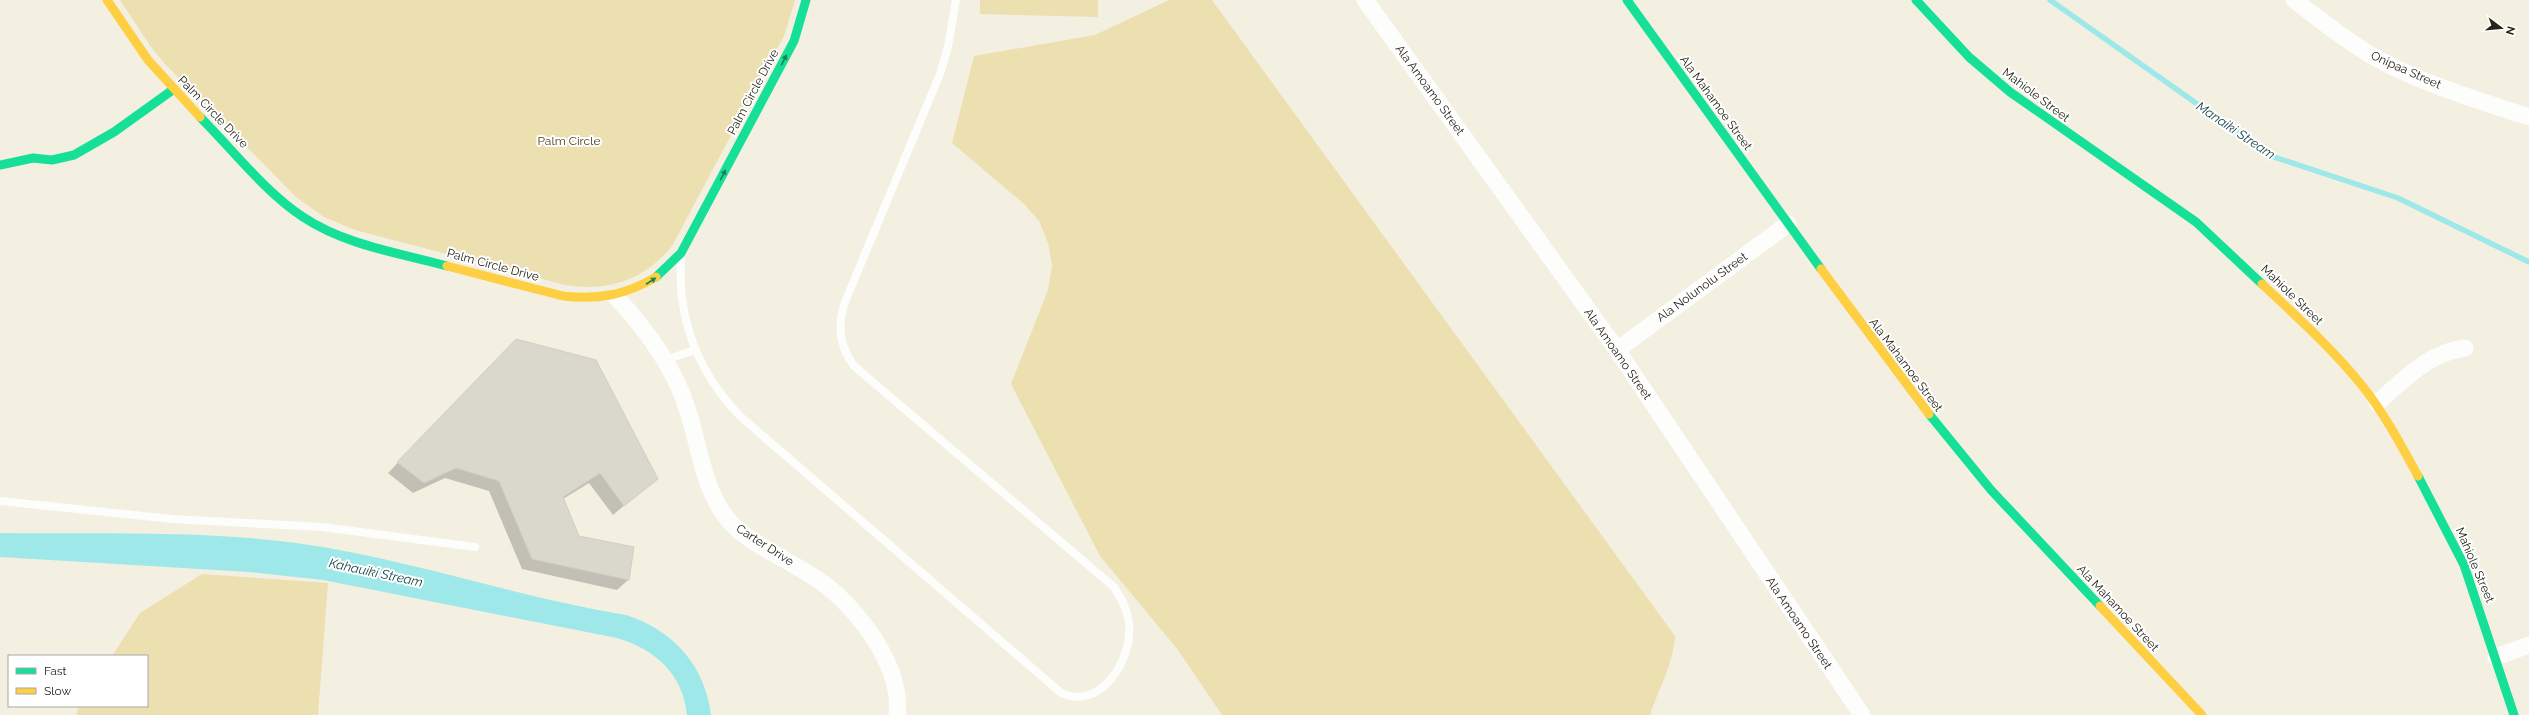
<svg xmlns="http://www.w3.org/2000/svg" width="2529" height="715" font-family="Raleway,sans-serif">
	<rect width="100%" height="100%" fill="#f3f0e2"/>
	<!-- green -->
	<g fill="#ece0b0">
		<path d="M120,0H795L784,36L672,246C645,280 607,292 565,285L355,230L324,217L296,197L165,64L151,47Z"/>
		<path d="M980,0H1098V17L980,14Z"/>
		<path d="M1169,0H1212L1675,636C1673,665 1659,688 1650,715H1222L1178,650L1100,556L1011,384L1048,290L1052,266L1048,243L1039,221L1024,204L952,143L974,56L1095,35Z"/>
		<path d="M202,574L328,583L318,715H76L79,706H147V656H112L140,613Z"/>
	</g>
	<!-- water -->
	<path fill="#9fe8e9" d="M0,533C98,534 198,530 296,543C407,558 515,597 626,615C673,630 705,665 711,715H687C683,674 655,649 617,638L323,580L249,572L0,557Z"/>
	<!-- shadow -->
	<path fill="#0003" d="M506,351L657,478L613,515L589,483L563,499L579,537L628,580L617,590L522,569L489,491L445,478L413,493L388,473Z"/>
	<g fill="none" stroke-linecap="round" stroke-linejoin="round">
		<!-- stream -->
		<path stroke="#9fe8e9" stroke-width="5.5" d="M2050,0L2271,156L2398,198L2529,262"/>
	</g>
	<!-- building -->
	<path fill="#dad7cc" stroke="#d1cec3" d="M516,339L596,360L658,479L624,506L600,473L563,497L579,536L634,547L629,580L532,559L499,481L456,468L424,483L397,462Z"/>
	<g fill="none" stroke-linecap="round" stroke-linejoin="round">
		<!-- lane -->
		<g stroke="#fdfdfb" stroke-width="8">
			<path d="M681,260C677,320 699,374 741,417L1060,692C1099,713 1133,660 1129,624C1128,610 1121,598 1114,587L854,366C839,345 837,326 845,302L940,74L948,47L956,0"/>
			<path d="M665,360L695,350"/>
			<path d="M0,501L172,519L322,527L475,547"/>
		</g>
		<!-- street -->
		<g stroke="#fdfdfb" stroke-width="17">
			<path d="M1365,0L1617,350L1862,715"/>
			<path d="M2294,0C2321,20 2347,42 2376,58C2423,84 2478,100 2529,117"/>
			<path d="M616,297C646,329 673,365 687,408C700,446 703,495 733,525C754,546 792,562 817,579C856,605 903,666 897,715"/>
			<path d="M1617,350L1788,224"/>
			<path d="M2377,403C2404,380 2427,353 2465,348"/>
			<path d="M2496,657L2529,645"/>
		</g>
		<!-- fast -->
		<g stroke="#16e098" stroke-width="9">
			<path d="M1627,0L1821,269"/>
			<path d="M1916,0L1969,57L2010,92L2196,222L2262,284"/>
			<path d="M200,117C233,150 264,191 303,217C345,245 399,253 447,266"/>
			<path d="M0,165L33,158L52,160L74,155L114,132L174,89"/>
			<path d="M656,277L681,253L794,41L806,0"/>
			<path d="M1929,414L1991,490L2100,606"/>
			<path d="M2418,476L2464,565L2514,715"/>
		</g>
		<!-- slow -->
		<g stroke="#ffcf43" stroke-width="9">
			<path d="M107,0L148,60L200,117"/>
			<path d="M447,266L563,296C598,300 626,295 656,277"/>
			<path d="M1821,269L1929,414"/>
			<path d="M2262,284C2297,317 2334,350 2364,388C2385,415 2401,445 2418,476"/>
			<path d="M2100,606L2202,715"/>
		</g>
	</g>
	<!-- one-way arrows -->
	<defs><path id="oneway-solid" d="M-6-.8H1V-3.2L6.5 0L1 3.2V.8H-6Z"/></defs>
	<g fill="#1e8259">
		<use href="#oneway-solid" transform="translate(784 60) rotate(-62)"/>
		<use href="#oneway-solid" transform="translate(723 175) rotate(-62)"/>
		<use href="#oneway-solid" transform="translate(651 281) rotate(-33)"/>
	</g>
	<g text-anchor="middle" stroke-width="4" stroke-linejoin="round" paint-order="stroke">
		<!-- street labels -->
		<g font-size="12" fill="#26241a" stroke="#fff">
			<text transform="translate(2406 70) rotate(24)" y="4">Onipaa Street</text>
			<text transform="translate(1430 90) rotate(54)" y="4">Ala Amoamo Street</text>
			<text transform="translate(753 92) rotate(-62)" y="4">Palm Circle Drive</text>
			<text transform="translate(2036 95) rotate(37)" y="4">Mahiole Street</text>
			<text transform="translate(1716 103) rotate(54)" y="4">Ala Mahamoe Street</text>
			<text transform="translate(213 112) rotate(46)" y="4">Palm Circle Drive</text>
			<text transform="translate(493 265) rotate(15)" y="4">Palm Circle Drive</text>
			<text transform="translate(1702 287) rotate(-36)" y="4">Ala Nolunolu Street</text>
			<text transform="translate(2292 295) rotate(44)" y="4">Mahiole Street</text>
			<text transform="translate(1618 354) rotate(55)" y="4">Ala Amoamo Street</text>
			<text transform="translate(1906 365) rotate(53)" y="4">Ala Mahamoe Street</text>
			<text transform="translate(765 545) rotate(33)" y="4">Carter Drive</text>
			<text transform="translate(2475 565) rotate(67)" y="4">Mahiole Street</text>
			<text transform="translate(2118 608) rotate(47)" y="4">Ala Mahamoe Street</text>
			<text transform="translate(1799 623) rotate(56)" y="4">Ala Amoamo Street</text>
		</g>
		<!-- park labels -->
		<g font-size="12" fill="#453b1a" stroke="#fff">
			<text x="569" y="145">Palm Circle</text>
		</g>
		<!-- water labels -->
		<g font-size="13" font-style="italic" fill="#154649" stroke="#fff">
			<text transform="translate(2236 130) rotate(34)" y="5">Manaiki Stream</text>
			<text transform="translate(376 572) rotate(12)" y="5">Kahauiki Stream</text>
		</g>
	</g>
	<!-- legend -->
	<rect x="8" y="655" width="140" height="52" fill="#ffffff" stroke="#a8a7a3"/>
	<rect x="16" y="668" width="20" height="6" fill="#16e098" stroke="#a8a7a3"/>
	<text x="44" y="675" font-size="12" fill="#26241a">Fast</text>
	<rect x="16" y="688" width="20" height="6" fill="#ffcf43" stroke="#a8a7a3"/>
	<text x="44" y="695" font-size="12" fill="#26241a">Slow</text>
	<!-- north arrow -->
	<g transform="translate(2501 28) rotate(106)" stroke="#ffffff" stroke-width="3" paint-order="stroke">
	<path d="M0-3L7 15L0 10L-7 15Z" fill="#26241a"/>
	<text y="-6" font-size="11" font-weight="bold" text-anchor="middle" fill="#26241a">N</text>
	</g>
</svg>
